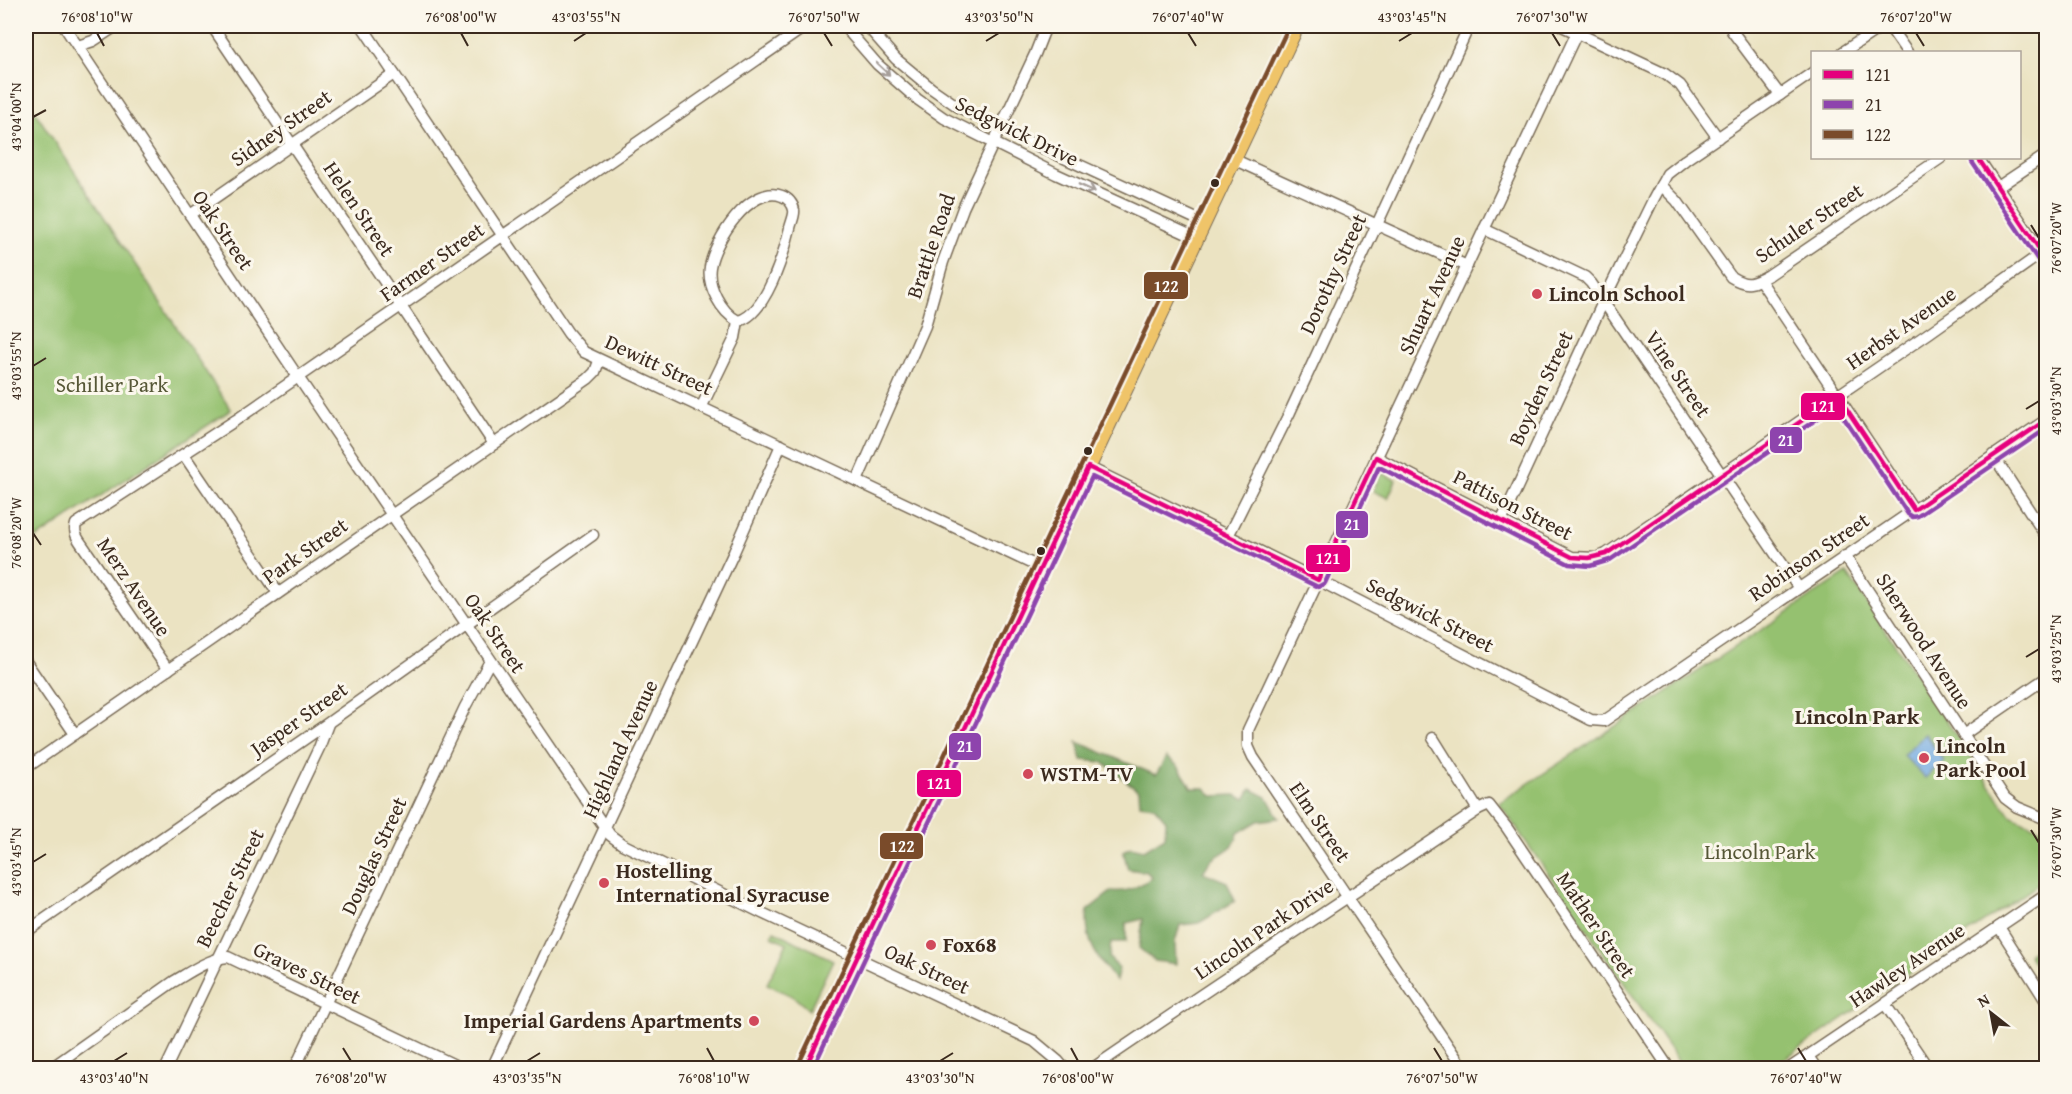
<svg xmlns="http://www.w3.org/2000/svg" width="2072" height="1094" font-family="'Gentium Book Plus',serif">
	<rect width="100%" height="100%" fill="#fbf7ec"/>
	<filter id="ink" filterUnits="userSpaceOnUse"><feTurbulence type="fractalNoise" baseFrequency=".0167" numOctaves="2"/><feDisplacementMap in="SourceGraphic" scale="12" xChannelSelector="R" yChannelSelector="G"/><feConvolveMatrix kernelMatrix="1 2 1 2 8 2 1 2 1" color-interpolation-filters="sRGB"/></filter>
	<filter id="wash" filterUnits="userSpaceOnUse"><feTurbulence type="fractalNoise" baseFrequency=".008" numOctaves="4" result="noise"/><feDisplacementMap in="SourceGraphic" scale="24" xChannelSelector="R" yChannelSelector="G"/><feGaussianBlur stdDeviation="1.35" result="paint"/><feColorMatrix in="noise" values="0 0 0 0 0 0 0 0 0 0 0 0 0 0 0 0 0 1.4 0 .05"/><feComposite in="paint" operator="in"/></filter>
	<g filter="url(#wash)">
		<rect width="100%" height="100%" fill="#ebe3c2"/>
		<!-- green -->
		<g fill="#95c16f" stroke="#687646" stroke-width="1.5">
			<path d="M26,98L231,410L26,545Z"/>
			<path d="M1381,473L1396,480L1388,498L1373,491Z"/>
			<path d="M1847,573L2010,815L2038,828L2046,835V879L1771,1068H1683L1499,803Z"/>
			<path d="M774,931L833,960L809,1010L794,997L767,984L787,943L772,936Z"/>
			<path d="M2041,945L2043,948L2046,946V970L2041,974L2028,954Z"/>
		</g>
		<!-- forest -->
		<path fill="#78a762" stroke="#5a6840" stroke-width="1.5" d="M1077,742L1156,775L1166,757L1178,766L1192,788H1205L1212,796L1235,795L1245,799L1251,789L1267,797L1279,818L1258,821L1238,833C1236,849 1223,851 1212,860C1208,863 1206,868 1203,872L1227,882L1235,901L1199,923L1180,925L1175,942L1176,964L1155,961L1139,948L1143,919L1126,923V942H1111L1109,958L1119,968L1116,981C1098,959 1083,940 1088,910L1112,891C1128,893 1139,886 1152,878L1147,872L1128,869L1123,851L1131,847L1144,850L1165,837L1166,820L1154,806L1140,804L1139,791L1102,762L1082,760Z"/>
		<!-- water -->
		<path fill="#73aae1" stroke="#576a80" stroke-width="1.5" d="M1925,734L1944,761L1925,778L1903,755Z"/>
	</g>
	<g filter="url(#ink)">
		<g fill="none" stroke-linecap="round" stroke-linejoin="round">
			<defs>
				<g id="minor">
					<path d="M64,26L298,377L610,835L622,844L762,913L1034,1041L1058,1061L1064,1068"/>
					<path d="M212,26L494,444"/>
					<path d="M362,26L568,333L584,352L1041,568"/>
					<path d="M844,26L877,64L917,99L944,118L1056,174L1196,238"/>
					<path d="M867,26L896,59L931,88L957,106L999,128L1203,222"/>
					<path d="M1562,26L1665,74L1680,85L1718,138"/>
					<path d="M1889,26L1907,52"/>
					<path d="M1732,31L1780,95"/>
					<path d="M78,46L93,41L116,26"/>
					<path d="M1843,52L1882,26"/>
					<path d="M1978,158L2046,259"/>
					<path d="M1233,159L1467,266"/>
					<path d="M1661,185L1677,201L1731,277C1747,287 1753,284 1769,275L1941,158"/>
					<path d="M1998,187L2046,155"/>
					<path d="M190,215L394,74"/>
					<path d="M1484,229L1585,277L1591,283L1798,587"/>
					<path d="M1760,280L1914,510"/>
					<path d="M702,406L735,338L738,321C766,315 784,253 790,228C791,223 795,215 794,210C793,204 788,198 782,196C750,184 714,241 710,267C707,286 721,312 738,321"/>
					<path d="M184,455L278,593"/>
					<path d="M1993,455L2046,536"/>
					<path d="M1376,457L1572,557L1597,558L1606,554L1929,333L2042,253"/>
					<path d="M1088,467L1318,580L1591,720L1604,721L2046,420"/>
					<path d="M857,481L925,326L943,262L963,208L1035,54L1046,26"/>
					<path d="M1502,520L1604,300L1653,200L1667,174L1685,160L1812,73"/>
					<path d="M1228,536L1290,412L1469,26"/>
					<path d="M1845,556L2005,798L2017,807L2046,819"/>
					<path d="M26,662L75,734"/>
					<path d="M168,670L83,546C78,539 73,533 76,524L236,420L806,26"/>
					<path d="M1963,735L2046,678"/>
					<path d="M1433,738L1478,810"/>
					<path d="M26,768L588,379L595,372L599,361"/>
					<path d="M1999,927L2046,1001"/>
					<path d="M26,932L328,723L593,535"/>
					<path d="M1885,1004L1928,1068"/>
					<path d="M1808,1056L1816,1068"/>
					<path d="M26,1060L31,1068"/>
					<path d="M51,1068L173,982C190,972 208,959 228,957L461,1068"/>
					<path d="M166,1068L319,748L328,724"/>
					<path d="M295,1068L465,707L490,661"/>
					<path d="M492,1068L734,552L781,445"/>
					<path d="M1093,1068C1220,981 1350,896 1478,810L1489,805L1507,828L1669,1068"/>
					<path d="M1463,1068L1253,757L1248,746V730L1580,26"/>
					<path d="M1790,1068L2046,895"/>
				</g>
				<path id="major" d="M805,1068L1297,26"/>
			</defs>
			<!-- minor casing -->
			<use href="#minor" stroke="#796b57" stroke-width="13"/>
			<!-- major casing -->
			<use href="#major" stroke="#796b57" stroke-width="16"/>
			<!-- minor -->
			<use href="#minor" stroke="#fff" stroke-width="10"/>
			<!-- major -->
			<use href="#major" stroke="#efc469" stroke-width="14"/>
			<defs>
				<g id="bus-1">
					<path d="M1978,158L2046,259"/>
					<path d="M805,1068L1088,467L1318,580L1376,457L1572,557L1589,558L1606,554L1838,396L1914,510L2046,420"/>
				</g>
				<g id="bus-2">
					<path d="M1972,162L2040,263"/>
					<path d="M813,1068L1092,477L1318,587L1325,583L1379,467L1569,564L1590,566L1610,560L1836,406L1908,514L1913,517L1918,516L2046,429"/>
				</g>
				<path id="bus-3" d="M798,1065L1289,26"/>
			</defs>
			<!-- bus-1 casing -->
			<use href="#bus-1" stroke="#fbf7ec" stroke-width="9"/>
			<!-- bus-2 casing -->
			<use href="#bus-2" stroke="#fbf7ec" stroke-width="9"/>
			<!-- bus-3 casing -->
			<use href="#bus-3" stroke="#fbf7ec" stroke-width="9"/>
			<!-- bus-1 -->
			<use href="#bus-1" stroke="#e5007d" stroke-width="4.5"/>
			<!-- bus-2 -->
			<use href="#bus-2" stroke="#8e44ad" stroke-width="4.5"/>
			<!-- bus-3 -->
			<use href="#bus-3" stroke="#7a4b2a" stroke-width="4.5"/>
		</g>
		<!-- one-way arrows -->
		<defs><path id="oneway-shaft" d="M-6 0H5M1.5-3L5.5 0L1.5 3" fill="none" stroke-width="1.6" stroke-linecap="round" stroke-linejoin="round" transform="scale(1.5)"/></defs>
		<g stroke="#a79f9a">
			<use href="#oneway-shaft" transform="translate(883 69) rotate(43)"/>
			<use href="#oneway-shaft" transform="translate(1087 188) rotate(24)"/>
		</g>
	</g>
	<!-- ticks -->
	<path fill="none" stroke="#3b2a1e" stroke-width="2" d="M97,33L104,46M461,33L468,46M824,33L832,46M1188,33L1196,46M1552,33L1560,46M1916,33L1924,46M574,41L586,33M986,41L999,33M1399,41L1412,33M33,117L46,110M2031,225L2039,238M33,366L46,358M2026,409L2039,401M33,533L41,545M2026,657L2039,649M2031,830L2039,843M33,862L46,854M343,1048L351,1061M707,1048L714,1061M1071,1048L1078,1061M1434,1048L1442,1061M1798,1048L1806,1061M114,1061L127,1053M527,1061L540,1053M940,1061L953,1053"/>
	<!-- markers -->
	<g fill="#3b2a1e" stroke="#fbf7ec" stroke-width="2">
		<circle cx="1215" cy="183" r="5"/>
		<circle cx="1088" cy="451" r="5"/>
		<circle cx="1041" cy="551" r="5"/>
	</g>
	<g fill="#d1495b" stroke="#fbf7ec" stroke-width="2">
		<circle cx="1537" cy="294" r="6"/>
		<circle cx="1924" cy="758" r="6"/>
		<circle cx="1028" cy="774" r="6"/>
		<circle cx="604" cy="883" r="6"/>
		<circle cx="931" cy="945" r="6"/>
		<circle cx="754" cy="1021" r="6"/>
	</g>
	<g text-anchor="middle" stroke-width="6" stroke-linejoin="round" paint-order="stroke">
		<!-- street labels -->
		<g font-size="21" fill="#3b2a1e" stroke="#fbf7ec">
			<text transform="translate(281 128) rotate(-35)" y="7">Sidney Street</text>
			<text transform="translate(1017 131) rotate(26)" y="7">Sedgwick Drive</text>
			<text transform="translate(359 209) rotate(56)" y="7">Helen Street</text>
			<text transform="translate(1809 223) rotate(-34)" y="7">Schuler Street</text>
			<text transform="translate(223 230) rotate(56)" y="7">Oak Street</text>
			<text transform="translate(931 246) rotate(-71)" y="7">Brattle Road</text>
			<text transform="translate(432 262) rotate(-35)" y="7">Farmer Street</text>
			<text transform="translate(1333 274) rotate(-65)" y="7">Dorothy Street</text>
			<text transform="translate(1432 295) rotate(-65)" y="7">Shuart Avenue</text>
			<text transform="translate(1901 328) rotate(-35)" y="7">Herbst Avenue</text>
			<text transform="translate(659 365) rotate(25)" y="7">Dewitt Street</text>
			<text transform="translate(1678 374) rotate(56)" y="7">Vine Street</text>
			<text transform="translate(1541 388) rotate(-65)" y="7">Boyden Street</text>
			<text transform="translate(1513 505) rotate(27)" y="7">Pattison Street</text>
			<text transform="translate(305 551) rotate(-35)" y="7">Park Street</text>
			<text transform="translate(1809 557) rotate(-34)" y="7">Robinson Street</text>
			<text transform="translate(134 587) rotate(56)" y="7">Merz Avenue</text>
			<text transform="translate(1430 615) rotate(27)" y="7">Sedgwick Street</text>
			<text transform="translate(495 633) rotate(56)" y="7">Oak Street</text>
			<text transform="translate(1924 641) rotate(57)" y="7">Sherwood Avenue</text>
			<text transform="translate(299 719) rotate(-35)" y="7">Jasper Street</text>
			<text transform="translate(620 749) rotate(-65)" y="7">Highland Avenue</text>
			<text transform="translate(1320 822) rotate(56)" y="7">Elm Street</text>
			<text transform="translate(374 856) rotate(-65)" y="7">Douglas Street</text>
			<text transform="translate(230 888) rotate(-64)" y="7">Beecher Street</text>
			<text transform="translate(1596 925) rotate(56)" y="7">Mather Street</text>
			<text transform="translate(1264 929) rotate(-34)" y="7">Lincoln Park Drive</text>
			<text transform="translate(1907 965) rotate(-34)" y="7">Hawley Avenue</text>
			<text transform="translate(927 969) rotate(25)" y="7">Oak Street</text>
			<text transform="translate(307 973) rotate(26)" y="7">Graves Street</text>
		</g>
		<!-- poi labels -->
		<g font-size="21" font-weight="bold" fill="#3b2a1e" stroke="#fbf7ec" text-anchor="start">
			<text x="1549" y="301">Lincoln School</text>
			<text x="1936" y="753">Lincoln<tspan x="1936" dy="24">Park Pool</tspan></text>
			<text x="1040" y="781">WSTM-TV</text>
			<text x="616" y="878">Hostelling<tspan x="616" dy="24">International Syracuse</tspan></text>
			<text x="943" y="952">Fox68</text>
			<text x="742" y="1028" text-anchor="end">Imperial Gardens Apartments</text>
		</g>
		<!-- park labels -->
		<g font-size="21" fill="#565736" stroke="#fbf7ec">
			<text x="112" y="392">Schiller Park</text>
			<text x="1760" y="859">Lincoln Park</text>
		</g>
		<!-- neighbourhood labels -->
		<g font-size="22" font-weight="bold" fill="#3b2a1e" stroke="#fbf7ec">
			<text x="1857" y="724">Lincoln Park</text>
		</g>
	</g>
	<g stroke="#fbf7ec" stroke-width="2">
		<rect x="1143" y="271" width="46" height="29" rx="6" fill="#7a4b2a"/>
		<rect x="1800" y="392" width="46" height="29" rx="6" fill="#e5007d"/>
		<rect x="1769" y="426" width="34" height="28" rx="6" fill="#8e44ad"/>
		<rect x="1335" y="510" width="34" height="29" rx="6" fill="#8e44ad"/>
		<rect x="1305" y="544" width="46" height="29" rx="6" fill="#e5007d"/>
		<rect x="948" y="732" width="34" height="29" rx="6" fill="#8e44ad"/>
		<rect x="916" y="769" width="46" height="29" rx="6" fill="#e5007d"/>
		<rect x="879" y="832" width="45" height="28" rx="6" fill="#7a4b2a"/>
	</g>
	<g font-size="16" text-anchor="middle" font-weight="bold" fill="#fff">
		<text x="1166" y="292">122</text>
		<text x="1823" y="412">121</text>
		<text x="1786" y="446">21</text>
		<text x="1352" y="530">21</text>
		<text x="1328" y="564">121</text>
		<text x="965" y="752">21</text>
		<text x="939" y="789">121</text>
		<text x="902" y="852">122</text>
	</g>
	<!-- margin -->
	<rect width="2072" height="1094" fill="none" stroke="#fbf7ec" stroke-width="66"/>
	<!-- legend -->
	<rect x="1811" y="51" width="210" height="108" fill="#fbf7ec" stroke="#aea59a" stroke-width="1.5"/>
	<rect x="1823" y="70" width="30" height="9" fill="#e5007d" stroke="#aea59a" stroke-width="1.5"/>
	<text x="1865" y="81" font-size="18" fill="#3b2a1e">121</text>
	<rect x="1823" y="100" width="30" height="9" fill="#8e44ad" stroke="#aea59a" stroke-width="1.5"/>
	<text x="1865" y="111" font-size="18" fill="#3b2a1e">21</text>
	<rect x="1823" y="130" width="30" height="9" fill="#7a4b2a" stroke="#aea59a" stroke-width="1.5"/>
	<text x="1865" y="141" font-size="18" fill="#3b2a1e">122</text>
	<!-- north arrow -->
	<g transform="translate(1991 1013) rotate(329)" stroke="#fbf7ec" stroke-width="4.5" paint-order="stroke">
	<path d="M0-4.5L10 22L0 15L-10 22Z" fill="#3b2a1e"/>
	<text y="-9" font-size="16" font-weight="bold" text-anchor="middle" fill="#3b2a1e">N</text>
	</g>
	<rect x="33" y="33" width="2006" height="1028" fill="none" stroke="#3b2a1e" stroke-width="2"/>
	<g font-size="15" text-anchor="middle" fill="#3b2a1e">
		<text x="97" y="22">76°08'10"W</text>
		<text x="461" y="22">76°08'00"W</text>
		<text x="586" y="22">43°03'55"N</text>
		<text x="824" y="22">76°07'50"W</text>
		<text x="999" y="22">43°03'50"N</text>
		<text x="1188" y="22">76°07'40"W</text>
		<text x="1412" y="22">43°03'45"N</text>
		<text x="1552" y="22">76°07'30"W</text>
		<text x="1916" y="22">76°07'20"W</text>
		<text transform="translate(16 117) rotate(-90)" y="5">43°04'00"N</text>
		<text transform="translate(2056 238) rotate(-90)" y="5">76°07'20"W</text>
		<text transform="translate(16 366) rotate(-90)" y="5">43°03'55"N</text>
		<text transform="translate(2056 401) rotate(-90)" y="5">43°03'30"N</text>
		<text transform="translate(16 533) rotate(-90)" y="5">76°08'20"W</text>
		<text transform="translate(2056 649) rotate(-90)" y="5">43°03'25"N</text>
		<text transform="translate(2056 843) rotate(-90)" y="5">76°07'30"W</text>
		<text transform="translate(16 862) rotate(-90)" y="5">43°03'45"N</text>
		<text x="114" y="1083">43°03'40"N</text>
		<text x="351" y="1083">76°08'20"W</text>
		<text x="527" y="1083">43°03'35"N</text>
		<text x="714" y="1083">76°08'10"W</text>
		<text x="940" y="1083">43°03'30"N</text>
		<text x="1078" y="1083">76°08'00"W</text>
		<text x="1442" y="1083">76°07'50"W</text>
		<text x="1806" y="1083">76°07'40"W</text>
	</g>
</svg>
